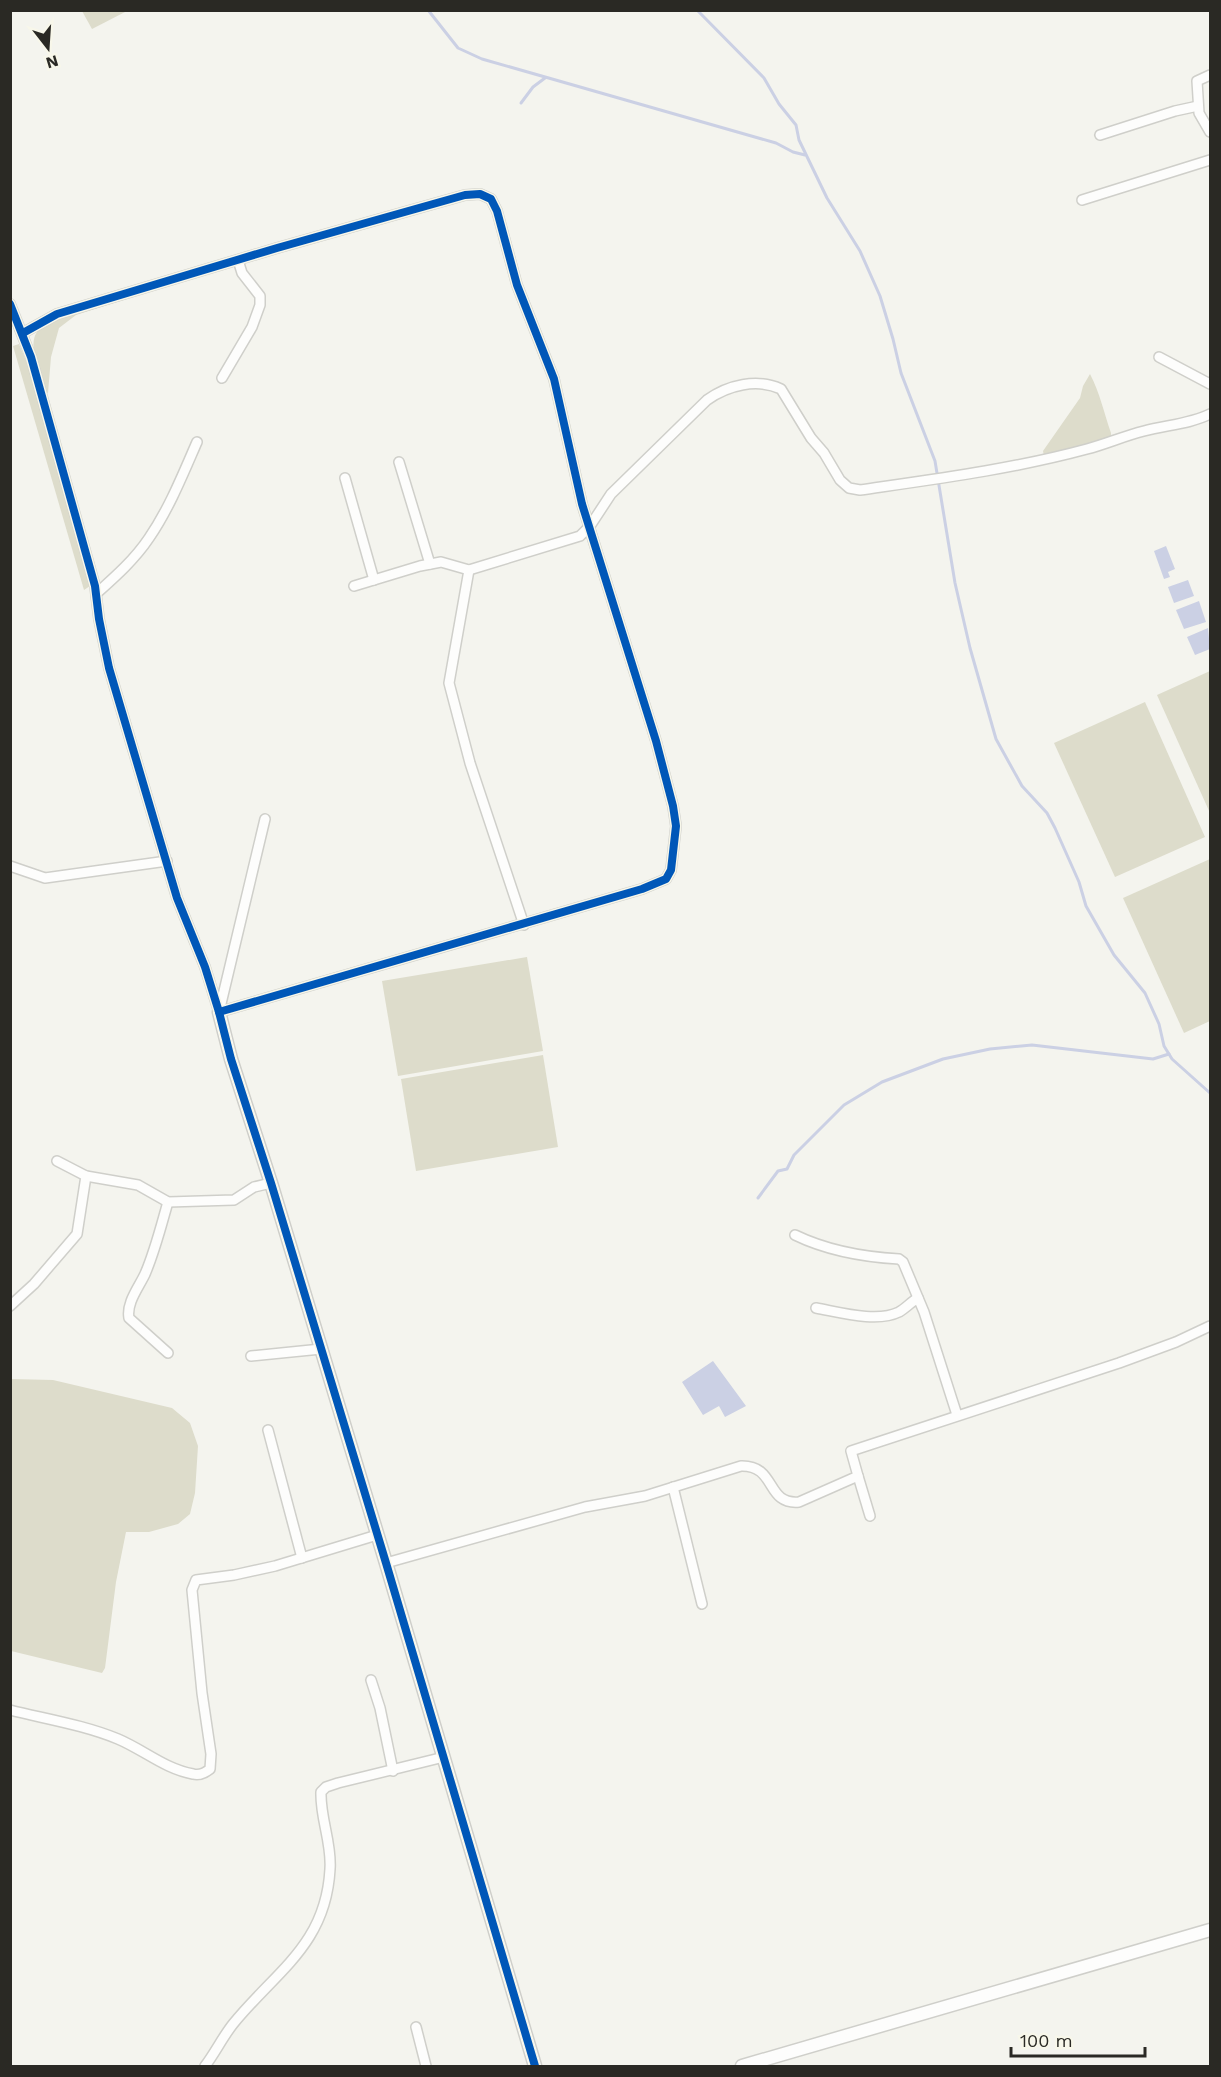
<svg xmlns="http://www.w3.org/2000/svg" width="1221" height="2077" font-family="'Work Sans',sans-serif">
	<rect width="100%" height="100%" fill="#f4f4ee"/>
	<!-- green -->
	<g fill="#dddccb">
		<path d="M82,11H127L92,29Z"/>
		<path d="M189,279L76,315L59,328L51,357L48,393L45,392C41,377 27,345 37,332C43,324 53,320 61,316Z"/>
		<path d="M19,344L27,363L90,580V586L84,590L13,346Z"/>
		<path d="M1090,374C1100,393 1104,413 1111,433V437L1106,440L1044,456L1043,451L1080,398L1083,386Z"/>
		<path d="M1210,671V813L1157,695Z"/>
		<path d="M1145,702L1205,837L1115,877L1054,743Z"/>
		<path d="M1210,859V1021L1184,1033L1123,898Z"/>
		<path d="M527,957L543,1051L398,1076L382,981Z"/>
		<path d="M543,1055L558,1147L416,1171L401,1079Z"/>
		<path d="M11,1379L53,1380L172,1408L190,1423L198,1446L195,1493L190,1514L178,1524L149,1532H126L116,1582L105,1668L102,1673L11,1651Z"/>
	</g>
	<!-- water -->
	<g fill="#cbd0e4">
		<path d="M1166,546L1175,569L1168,572L1170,577L1164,579L1154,551Z"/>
		<path d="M1188,580L1194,596L1174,603L1168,587Z"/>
		<path d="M1199,601L1206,622L1184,629L1176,610Z"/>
		<path d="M1208,628L1210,649L1195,655L1187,637Z"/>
		<path d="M713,1361L746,1406L725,1417L719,1406L703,1415L682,1382Z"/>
	</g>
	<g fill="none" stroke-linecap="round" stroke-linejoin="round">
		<!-- stream -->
		<g stroke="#cbd0e4" stroke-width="3">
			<path d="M428,10L458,48L482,59L776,143L793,152L805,155"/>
			<path d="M697,10L764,78L779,104L796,125L799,140L827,198L860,251L880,296L893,339L901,373L935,461L955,583L970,648L996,739L1022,786L1047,813L1055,828L1079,882L1086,906L1114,955L1145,993L1159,1024L1164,1046L1172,1059L1210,1093"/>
			<path d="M521,103L533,87L545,78"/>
			<path d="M758,1198L778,1171L787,1169L794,1155L844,1105L882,1082L943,1059L990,1049L1032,1045L1153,1059L1169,1054"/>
		</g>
		<defs>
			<g id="street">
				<path d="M1210,75L1197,81L1199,113L1210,132"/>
				<path d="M1100,135L1175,111L1198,106"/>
				<path d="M1082,200L1210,160"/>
				<path d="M10,304L31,357L95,586L99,619L109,668L177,898L205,967L219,1012"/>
				<path d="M23,333L57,314L277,248L465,195L480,194L491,199L497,211L517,285L554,379L582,504L656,741L673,806L676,826L671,870L666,879L642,889L219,1012"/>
				<path d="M1159,357L1210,384"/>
				<path d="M222,378L252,327L260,305V296L242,273L238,260"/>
				<path d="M399,462L430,564"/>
				<path d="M345,478L374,580"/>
				<path d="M469,570L449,683L470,763L524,925"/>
				<path d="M354,586L420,566L441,562L469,570L580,536L590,526L611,494L707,400C728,385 757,378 781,389L811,438L824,453L840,480L849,488L860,490C936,479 1013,469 1087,449C1106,444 1124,436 1144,431C1166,425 1190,424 1210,414"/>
				<path d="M97,593C116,576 135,559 149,538C169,509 183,474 197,442"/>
				<path d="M10,866L45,878L167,861"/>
				<path d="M219,1012L265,819"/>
				<path d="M57,1161L86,1176L138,1185L168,1202L234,1200L254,1187L271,1183"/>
				<path d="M168,1202C161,1226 155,1251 145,1274C139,1287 126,1303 129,1318L168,1353"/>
				<path d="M795,1235C828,1251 863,1257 899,1259L903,1262L924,1312L957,1415"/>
				<path d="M10,1306L34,1284L77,1234L86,1176"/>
				<path d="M816,1308C839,1312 877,1323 899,1312C906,1308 911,1302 918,1298"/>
				<path d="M251,1356L321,1349"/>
				<path d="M268,1430L302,1558"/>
				<path d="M858,1476L870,1516"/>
				<path d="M673,1487L702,1604"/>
				<path d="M386,1563L585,1507L645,1496L741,1466C777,1465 765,1505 799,1502L858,1476L851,1451L1119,1363L1176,1342L1210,1326"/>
				<path d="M371,1680L380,1708L393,1771"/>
				<path d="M10,1710C46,1719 84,1725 118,1739C144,1750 165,1769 193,1774C200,1776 205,1773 210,1769L211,1754L202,1693L192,1590L196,1580L234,1575L275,1566L377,1535"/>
				<path d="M416,2027L426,2066"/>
				<path d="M205,2066C215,2053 222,2038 233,2024C276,1971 326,1945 330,1869C332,1843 320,1818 321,1792L326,1787L338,1783L444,1757"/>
			</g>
			<g id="secondary">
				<path d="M219,1012L231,1059L271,1183L386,1563L535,2066"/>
				<path d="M742,2066L1210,1930"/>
			</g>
		</defs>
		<!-- street casing -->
		<use href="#street" stroke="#cfcfca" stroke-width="12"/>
		<!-- secondary casing -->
		<use href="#secondary" stroke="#cfcfca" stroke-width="15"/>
		<!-- street -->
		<use href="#street" stroke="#fdfdfc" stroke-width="9"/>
		<!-- secondary -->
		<use href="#secondary" stroke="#fdfdfc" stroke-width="12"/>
		<defs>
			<g id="cycleway">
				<path d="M10,304L31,357L95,586L99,619L109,668L177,898L205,967L219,1012L231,1059L271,1183L386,1563L535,2066"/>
				<path d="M23,333L57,314L277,248L465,195L480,194L491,199L497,211L517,285L554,379L582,504L656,741L673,806L676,826L671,870L666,879L642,889L219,1012"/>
			</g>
		</defs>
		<!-- cycleway casing -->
		<use href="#cycleway" stroke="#f8f7ea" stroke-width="11"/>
		<!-- cycleway -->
		<use href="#cycleway" stroke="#0057b8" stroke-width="8"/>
	</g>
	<!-- border -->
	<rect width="1221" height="2077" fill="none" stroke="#2a2924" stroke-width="24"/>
	<!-- north arrow -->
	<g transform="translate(48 48) rotate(163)" stroke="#f8f7ea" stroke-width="4.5" paint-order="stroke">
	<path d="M0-4.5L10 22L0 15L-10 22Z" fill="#2a2924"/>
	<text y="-9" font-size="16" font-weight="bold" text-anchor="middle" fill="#2a2924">N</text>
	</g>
	<!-- scale -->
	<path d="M1011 2047v9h134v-9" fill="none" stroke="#2a2924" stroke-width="3"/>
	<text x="1020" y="2047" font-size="18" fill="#2a2924" stroke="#f8f7ea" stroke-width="4.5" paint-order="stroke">100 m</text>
</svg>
